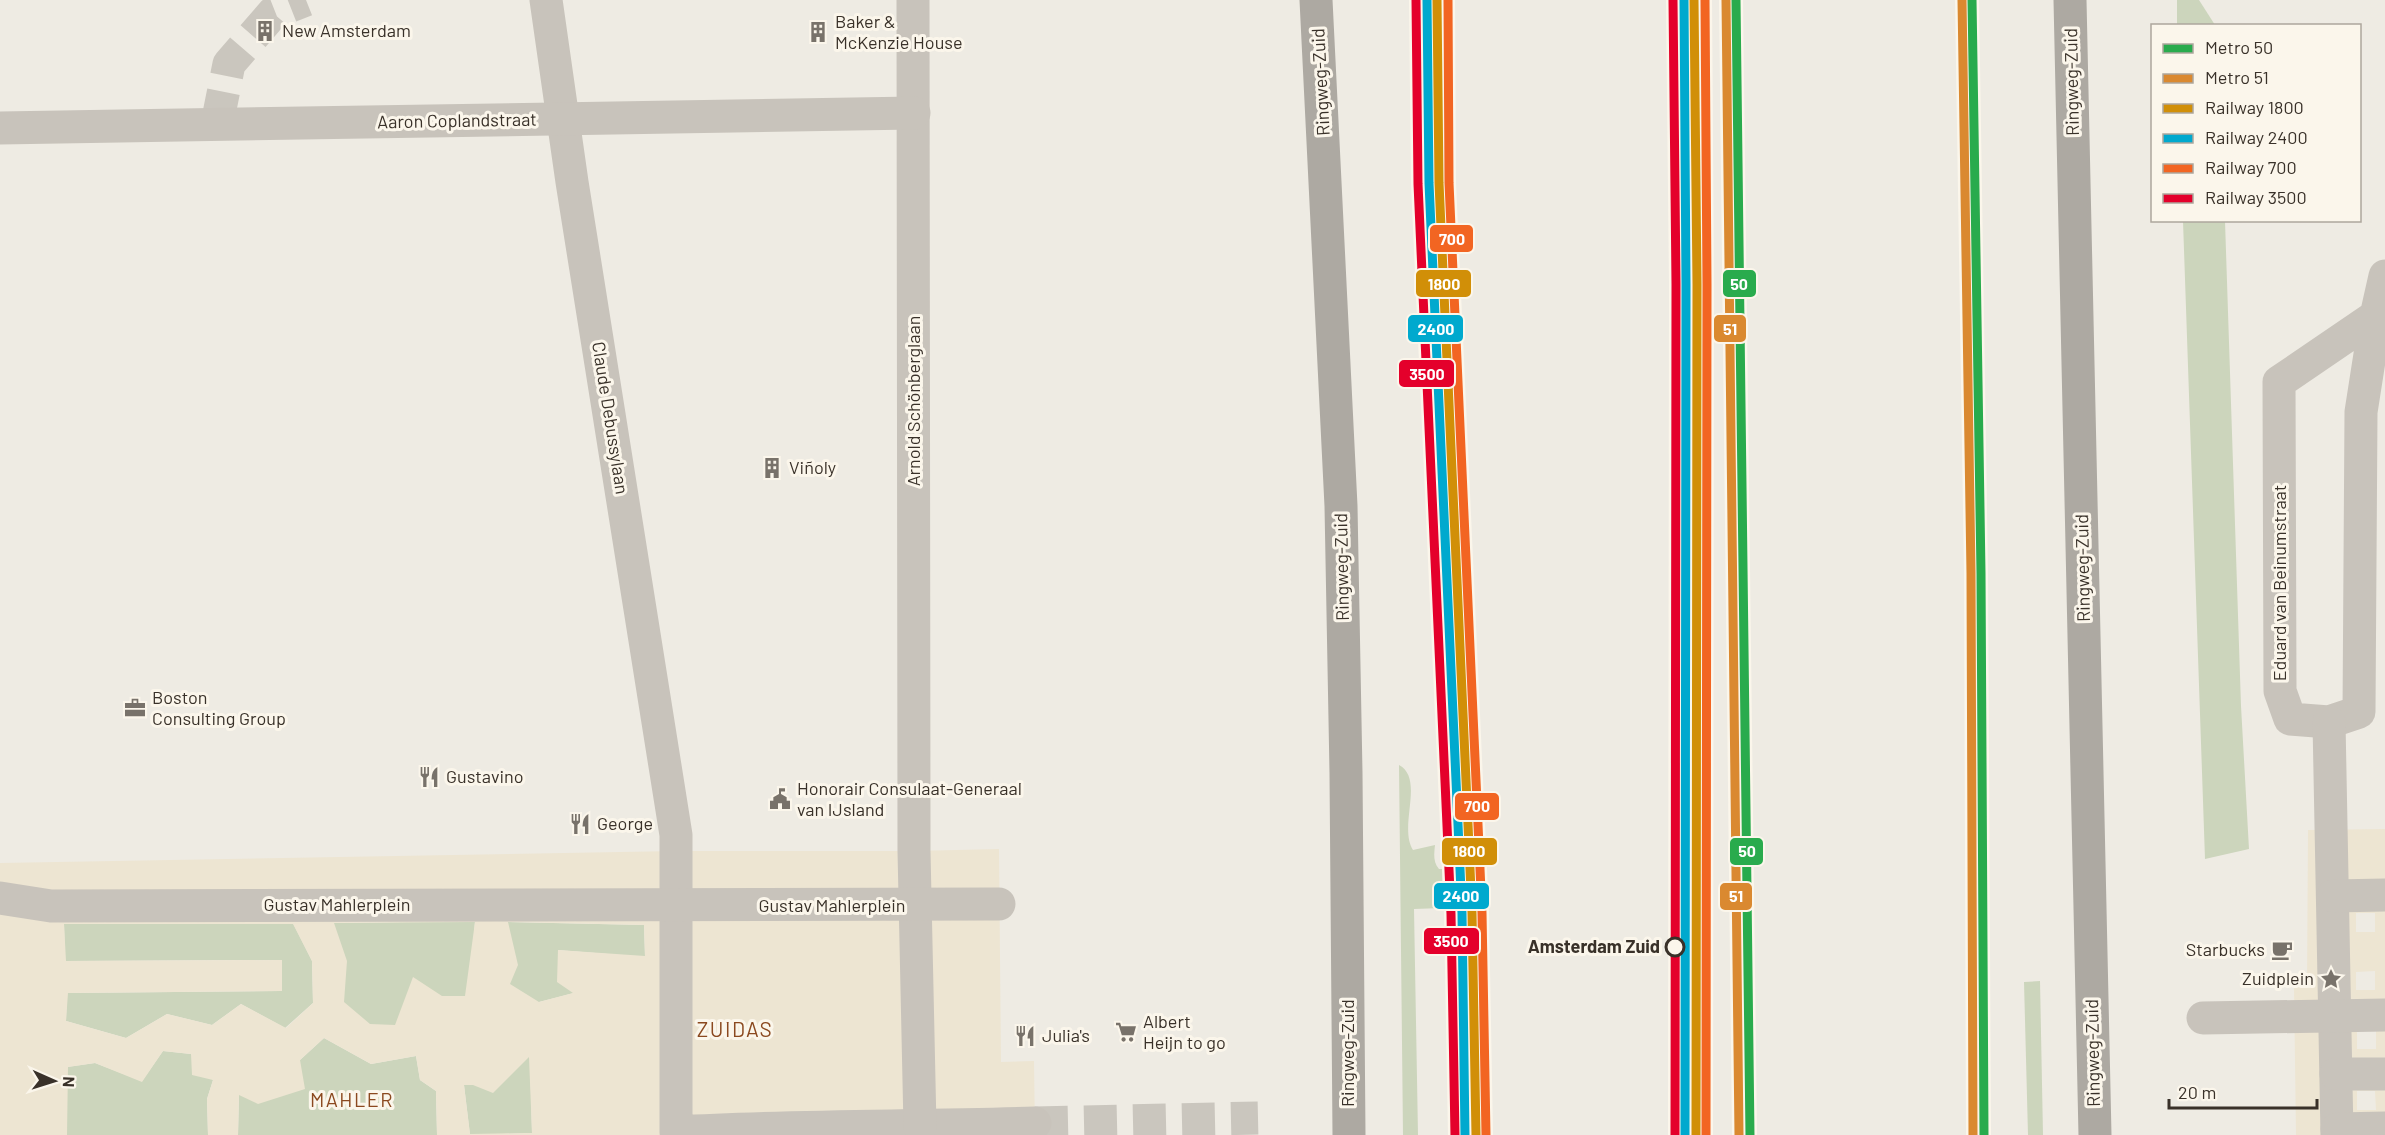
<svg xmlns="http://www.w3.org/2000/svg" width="2385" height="1135" font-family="Barlow,sans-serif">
	<rect width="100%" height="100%" fill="#eeebe3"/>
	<!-- green -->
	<g fill="#ccd5bc">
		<path d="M2177,0H2199L2215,25H2177Z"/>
		<path d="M2183,221H2225L2241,706L2249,849L2205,859Z"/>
		<path d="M1399,765C1425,779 1398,826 1413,850L1435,845C1434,854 1433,862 1439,869H1443L1442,908L1414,909L1418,1135H1403Z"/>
		<path d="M475,921L469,999L399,1029L363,1028L328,1005L334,923Z"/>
		<path d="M508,922L644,925L645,957L558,950L574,993L539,1002L508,1019Z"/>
		<path d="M293,923L312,961L313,1003L285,1028L241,1004L212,1025L167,1014L126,1038L66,1021L67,993L281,991L282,960L65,961L64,924Z"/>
		<path d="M2040,981L2043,1135H2028L2024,982Z"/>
		<path d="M324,1038L371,1064L416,1056L420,1080L436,1091L437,1135H238L239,1095L300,1060Z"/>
		<path d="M163,1051L191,1054L213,1080L207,1099L208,1135H67V1067L95,1063L142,1081Z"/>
		<path d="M530,1056L532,1133L470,1135L464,1085H473Z"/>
	</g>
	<!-- plaza -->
	<g fill="#ede5d2" fill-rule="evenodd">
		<path d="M2385,829V1135H2296L2294,987H2307L2308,830ZM2356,913H2375V932H2356ZM2375,971V990H2356V972ZM2357,1030H2376V1049H2357ZM2357,1091H2375L2376,1110H2357Z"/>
		<path d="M999,849L1001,1062L1034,1061L1035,1135H433H437L436,1091L420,1080L416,1056L371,1064L324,1038L300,1060L305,1089L258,1104L239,1095L238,1135H208L207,1099L213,1080L192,1075L191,1054L163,1051L142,1082L95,1063L68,1067L67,1135H0V863L677,851H914ZM475,922L465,996H442L413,977L395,1025L370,1024L344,1002L347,961L334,923ZM508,922L644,925L645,956L558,950L557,982L573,993L539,1002L510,984L518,965ZM64,924H293L312,961L313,1003L286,1028L241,1004L212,1025L167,1014L126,1038L66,1021L68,993L282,991V960L66,961ZM529,1057L532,1133L470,1134L464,1085H473L493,1093Z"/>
	</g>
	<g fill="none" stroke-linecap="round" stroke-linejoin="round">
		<!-- minor-tunnel -->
		<g stroke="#cac6be" stroke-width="33" stroke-dasharray="33 16" stroke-linecap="butt">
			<path d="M217,124L229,64L273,13L306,0"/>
			<path d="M1035,1123L1258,1118"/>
		</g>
		<!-- minor -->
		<g stroke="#c8c3bb" stroke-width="33">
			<path d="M546,0L572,182L676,835V1132C796,1125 915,1127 1035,1123"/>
			<path d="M913,0L914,851L920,1127"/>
			<path d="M0,128L914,113"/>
			<path d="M2385,276L2376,316L2361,412L2359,712L2329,722L2290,719L2280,691L2279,382L2376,316H2385"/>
			<path d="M2329,722L2337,1135"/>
			<path d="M2333,896L2385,895"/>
			<path d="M0,898L51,906L999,904"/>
			<path d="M2203,1018L2385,1015"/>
			<path d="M2336,1074H2385"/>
			<path d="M2337,1129L2385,1128"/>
		</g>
		<!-- highway -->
		<g stroke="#ada9a2" stroke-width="33">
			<path d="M1316,0L1341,506L1346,773L1349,1135"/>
			<path d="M2070,0L2095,1135"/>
		</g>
		<defs>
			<g id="rail-1">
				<path d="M1437,0L1439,183L1472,913L1476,1135"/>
				<path d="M1694,0L1697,284L1696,1135"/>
			</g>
			<g id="rail-2">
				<path d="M1427,0L1429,183L1462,913L1465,1135"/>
				<path d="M1684,0L1686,284L1685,1135"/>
			</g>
			<g id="rail-3">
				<path d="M1448,0L1449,183L1482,913L1486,1135"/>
				<path d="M1705,0L1707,284L1706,1135"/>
			</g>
			<g id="rail-4">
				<path d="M1416,0L1418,184L1451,914L1455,1135"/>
				<path d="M1673,0L1676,284L1675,1135"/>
			</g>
		</defs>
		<!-- rail-1 casing -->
		<use href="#rail-1" stroke="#fbf6eb" stroke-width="14"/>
		<!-- rail-2 casing -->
		<use href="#rail-2" stroke="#fbf6eb" stroke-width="14"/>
		<!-- rail-3 casing -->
		<use href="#rail-3" stroke="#fbf6eb" stroke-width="14"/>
		<!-- rail-4 casing -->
		<use href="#rail-4" stroke="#fbf6eb" stroke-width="14"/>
		<!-- rail-1 -->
		<use href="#rail-1" stroke="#d18f08" stroke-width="9"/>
		<!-- rail-2 -->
		<use href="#rail-2" stroke="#00a9ce" stroke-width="9"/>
		<!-- rail-3 -->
		<use href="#rail-3" stroke="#f26522" stroke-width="9"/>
		<!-- rail-4 -->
		<use href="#rail-4" stroke="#e4002b" stroke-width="9"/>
		<defs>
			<g id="metro-1">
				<path d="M1736,0L1750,1135"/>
				<path d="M1972,0L1981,573L1984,1135"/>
			</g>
			<g id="metro-2">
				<path d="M1726,0L1739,1135"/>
				<path d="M1962,0L1971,573L1973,1135"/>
			</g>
		</defs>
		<!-- metro-1 casing -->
		<use href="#metro-1" stroke="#fbf6eb" stroke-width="14"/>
		<!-- metro-2 casing -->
		<use href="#metro-2" stroke="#fbf6eb" stroke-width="14"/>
		<!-- metro-1 -->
		<use href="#metro-1" stroke="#29ab4d" stroke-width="9"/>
		<!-- metro-2 -->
		<use href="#metro-2" stroke="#da8930" stroke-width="9"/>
	</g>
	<!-- icons -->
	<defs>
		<symbol id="building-bare" viewBox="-9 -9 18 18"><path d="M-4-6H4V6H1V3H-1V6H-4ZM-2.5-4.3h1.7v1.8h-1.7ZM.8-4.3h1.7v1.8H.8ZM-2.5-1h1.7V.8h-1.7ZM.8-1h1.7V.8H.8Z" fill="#78726a" stroke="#fbf6eb" stroke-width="2.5" paint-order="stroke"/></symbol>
		<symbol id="office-bare" viewBox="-9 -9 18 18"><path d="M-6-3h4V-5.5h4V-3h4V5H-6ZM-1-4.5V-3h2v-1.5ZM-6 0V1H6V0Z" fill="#78726a" stroke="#fbf6eb" stroke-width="2.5" paint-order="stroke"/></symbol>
		<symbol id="restaurant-bare" viewBox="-9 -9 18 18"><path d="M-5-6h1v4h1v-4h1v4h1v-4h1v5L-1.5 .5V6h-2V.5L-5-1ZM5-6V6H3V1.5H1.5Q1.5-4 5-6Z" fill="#78726a" stroke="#fbf6eb" stroke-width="2.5" paint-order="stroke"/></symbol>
		<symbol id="civic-bare" viewBox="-9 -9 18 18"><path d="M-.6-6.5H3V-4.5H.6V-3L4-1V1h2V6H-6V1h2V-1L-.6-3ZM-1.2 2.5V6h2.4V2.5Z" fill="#78726a" stroke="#fbf6eb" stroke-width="2.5" paint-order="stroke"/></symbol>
		<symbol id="cafe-bare" viewBox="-9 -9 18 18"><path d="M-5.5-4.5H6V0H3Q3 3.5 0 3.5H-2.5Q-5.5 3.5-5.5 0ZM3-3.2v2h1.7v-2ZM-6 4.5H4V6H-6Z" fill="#78726a" stroke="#fbf6eb" stroke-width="2.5" paint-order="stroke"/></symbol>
		<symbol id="sight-bare" viewBox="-9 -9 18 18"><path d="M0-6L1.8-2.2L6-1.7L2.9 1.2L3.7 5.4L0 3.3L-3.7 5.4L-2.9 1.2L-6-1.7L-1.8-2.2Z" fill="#78726a" stroke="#fbf6eb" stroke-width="2.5" paint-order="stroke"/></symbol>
		<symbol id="supermarket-bare" viewBox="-9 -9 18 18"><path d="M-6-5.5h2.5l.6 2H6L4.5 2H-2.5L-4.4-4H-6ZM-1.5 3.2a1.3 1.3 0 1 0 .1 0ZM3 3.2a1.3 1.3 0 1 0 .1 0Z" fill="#78726a" stroke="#fbf6eb" stroke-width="2.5" paint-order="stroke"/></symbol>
	</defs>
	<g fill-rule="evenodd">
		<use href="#building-bare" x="250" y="16" width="30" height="30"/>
		<use href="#building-bare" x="803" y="17" width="30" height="30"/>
		<use href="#building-bare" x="757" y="453" width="30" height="30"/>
		<use href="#office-bare" x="120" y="693" width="30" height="30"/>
		<use href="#restaurant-bare" x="414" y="762" width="30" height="30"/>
		<use href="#civic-bare" x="765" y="784" width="30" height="30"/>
		<use href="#restaurant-bare" x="565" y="809" width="30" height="30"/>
		<use href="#cafe-bare" x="2267" y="935" width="30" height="30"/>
		<use href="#sight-bare" x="2316" y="964" width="30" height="30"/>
		<use href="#supermarket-bare" x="1111" y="1017" width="30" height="30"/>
		<use href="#restaurant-bare" x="1010" y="1021" width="30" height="30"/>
	</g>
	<!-- markers -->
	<circle fill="#fbf6eb" stroke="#393129" stroke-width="3" cx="1675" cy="947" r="9"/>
	<g text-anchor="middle" stroke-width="6" stroke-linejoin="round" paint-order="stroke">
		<!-- poi labels -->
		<g font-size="18" fill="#393129" stroke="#fbf6eb" text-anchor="start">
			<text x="835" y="28">Baker &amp;<tspan x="835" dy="21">McKenzie House</tspan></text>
			<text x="282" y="37">New Amsterdam</text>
			<text x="789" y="474">Viñoly</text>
			<text x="152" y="704">Boston<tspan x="152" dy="21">Consulting Group</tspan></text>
			<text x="446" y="783">Gustavino</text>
			<text x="797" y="795">Honorair Consulaat-Generaal<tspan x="797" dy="21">van IJsland</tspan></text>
			<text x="597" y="830">George</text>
			<text x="2265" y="956" text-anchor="end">Starbucks</text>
			<text x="2314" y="985" text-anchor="end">Zuidplein</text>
			<text x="1143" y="1028">Albert<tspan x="1143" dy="21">Heijn to go</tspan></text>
			<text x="1042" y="1042">Julia's</text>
		</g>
		<!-- street labels -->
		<g font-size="18" fill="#393129" stroke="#fbf6eb">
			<text transform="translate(1321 82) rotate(-93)" y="6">Ringweg-Zuid</text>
			<text transform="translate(2072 82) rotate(-91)" y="6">Ringweg-Zuid</text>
			<text transform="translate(457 121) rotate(-1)" y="6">Aaron Coplandstraat</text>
			<text transform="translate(914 401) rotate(-90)" y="6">Arnold Schönberglaan</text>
			<text transform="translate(610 418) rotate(81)" y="6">Claude Debussylaan</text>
			<text transform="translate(1342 567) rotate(-91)" y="6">Ringweg-Zuid</text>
			<text transform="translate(2083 568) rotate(-91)" y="6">Ringweg-Zuid</text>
			<text transform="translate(2280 583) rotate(-90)" y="6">Eduard van Beinumstraat</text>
			<text x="337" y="911">Gustav Mahlerplein</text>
			<text x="832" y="912">Gustav Mahlerplein</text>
			<text transform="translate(1348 1053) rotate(-90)" y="6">Ringweg-Zuid</text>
			<text transform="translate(2093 1053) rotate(-91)" y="6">Ringweg-Zuid</text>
		</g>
		<!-- stop labels -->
		<g font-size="18" font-weight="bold" fill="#393129" stroke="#fbf6eb" text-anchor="end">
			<text x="1660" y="953">Amsterdam Zuid</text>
		</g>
		<!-- neighbourhood labels -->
		<g font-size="20" letter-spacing="1.5" fill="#8b491f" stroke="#fbf6eb">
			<text x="352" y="1107">MAHLER</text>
		</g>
		<!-- quarter labels -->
		<g font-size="21" letter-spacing="1.5" fill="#8b491f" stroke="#fbf6eb">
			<text x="735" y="1037">ZUIDAS</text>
		</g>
	</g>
	<g stroke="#fbf6eb" stroke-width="2">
		<rect x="1429" y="224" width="45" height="29" rx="6" fill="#f26522"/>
		<rect x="1722" y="269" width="35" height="29" rx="6" fill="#29ab4d"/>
		<rect x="1415" y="269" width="57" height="29" rx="6" fill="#d18f08"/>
		<rect x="1713" y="314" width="34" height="29" rx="6" fill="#da8930"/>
		<rect x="1407" y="314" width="57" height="29" rx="6" fill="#00a9ce"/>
		<rect x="1398" y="359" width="57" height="29" rx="6" fill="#e4002b"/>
		<rect x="1454" y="792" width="46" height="29" rx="6" fill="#f26522"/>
		<rect x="1441" y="837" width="57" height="29" rx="6" fill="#d18f08"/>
		<rect x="1729" y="837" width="35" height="29" rx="6" fill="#29ab4d"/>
		<rect x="1433" y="882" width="57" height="28" rx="6" fill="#00a9ce"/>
		<rect x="1719" y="882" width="34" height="29" rx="6" fill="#da8930"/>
		<rect x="1423" y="927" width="57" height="28" rx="6" fill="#e4002b"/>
	</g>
	<g font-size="16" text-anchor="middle" font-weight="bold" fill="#fff">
		<text x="1452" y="245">700</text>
		<text x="1739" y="290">50</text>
		<text x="1444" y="290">1800</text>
		<text x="1730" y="335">51</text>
		<text x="1436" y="335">2400</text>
		<text x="1427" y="380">3500</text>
		<text x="1477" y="812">700</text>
		<text x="1469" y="857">1800</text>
		<text x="1747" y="857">50</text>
		<text x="1461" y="902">2400</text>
		<text x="1736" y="902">51</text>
		<text x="1451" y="947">3500</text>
	</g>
	<!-- legend -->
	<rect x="2151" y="24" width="210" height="198" fill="#fbf6eb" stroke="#ada79d" stroke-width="1.5"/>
	<rect x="2163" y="44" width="30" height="9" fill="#29ab4d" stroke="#ada79d" stroke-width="1.5"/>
	<text x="2205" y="54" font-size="18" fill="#393129">Metro 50</text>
	<rect x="2163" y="74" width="30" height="9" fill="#da8930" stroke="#ada79d" stroke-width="1.5"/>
	<text x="2205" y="84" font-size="18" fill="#393129">Metro 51</text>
	<rect x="2163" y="104" width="30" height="9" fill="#d18f08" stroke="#ada79d" stroke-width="1.5"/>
	<text x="2205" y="114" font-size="18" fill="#393129">Railway 1800</text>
	<rect x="2163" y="134" width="30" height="9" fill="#00a9ce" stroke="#ada79d" stroke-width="1.5"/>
	<text x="2205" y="144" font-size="18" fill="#393129">Railway 2400</text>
	<rect x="2163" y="164" width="30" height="9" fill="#f26522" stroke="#ada79d" stroke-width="1.5"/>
	<text x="2205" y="174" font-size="18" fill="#393129">Railway 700</text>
	<rect x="2163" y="194" width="30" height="9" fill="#e4002b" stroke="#ada79d" stroke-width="1.5"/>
	<text x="2205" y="204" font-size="18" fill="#393129">Railway 3500</text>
	<!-- north arrow -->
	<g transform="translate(54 1081) rotate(93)" stroke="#fbf6eb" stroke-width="4.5" paint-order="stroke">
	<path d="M0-4.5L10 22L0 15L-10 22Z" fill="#393129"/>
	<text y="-9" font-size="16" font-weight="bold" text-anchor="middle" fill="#393129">N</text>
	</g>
	<!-- scale -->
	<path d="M2169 1099v9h148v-9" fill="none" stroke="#393129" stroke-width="3"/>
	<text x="2178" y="1099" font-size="18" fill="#393129" stroke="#fbf6eb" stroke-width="4.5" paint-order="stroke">20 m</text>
</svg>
